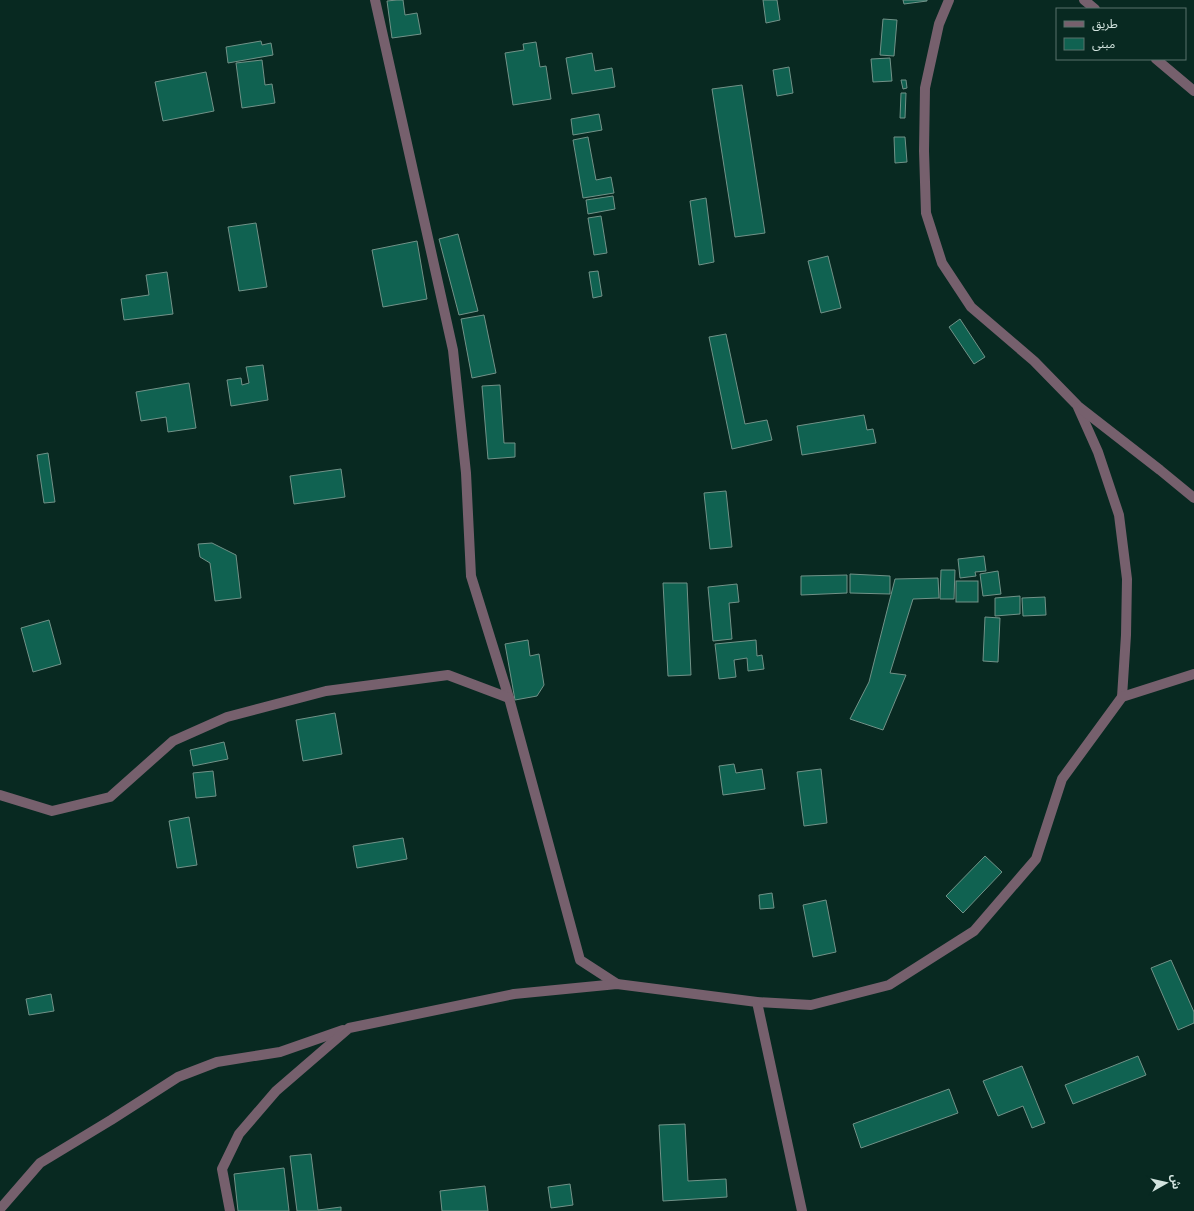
<svg xmlns="http://www.w3.org/2000/svg" width="1194" height="1211" font-family="Mulish,'Noto Sans Arabic',sans-serif">
	<rect width="100%" height="100%" fill="#082921"/>
	<!-- building -->
	<g fill="#106251" stroke="#719288">
		<path d="M397,0H403L405,15L417,13L421,34L392,38L387,1Z"/>
		<path d="M763,0H777L780,20L766,23Z"/>
		<path d="M903,0H927V1L904,4Z"/>
		<path d="M883,19L897,20L894,56L880,55Z"/>
		<path d="M261,41L262,45L271,43L273,55L228,63L226,47Z"/>
		<path d="M536,42L540,67L546,66L551,99L513,105L505,53L524,50L523,44Z"/>
		<path d="M592,53L595,71L612,68L615,87L572,94L566,58Z"/>
		<path d="M890,58L892,81L873,82L871,59Z"/>
		<path d="M262,60L265,85L272,84L275,103L242,108L236,63Z"/>
		<path d="M789,67L793,93L777,96L773,70Z"/>
		<path d="M206,72L214,111L163,121L155,82Z"/>
		<path d="M901,80H906L907,88L903,89Z"/>
		<path d="M742,85L765,233L735,237L712,89Z"/>
		<path d="M901,93H906L905,118H900Z"/>
		<path d="M599,114L602,130L573,135L571,119Z"/>
		<path d="M588,137L596,180L611,177L614,193L583,198L573,140Z"/>
		<path d="M894,137H905L907,162L895,163Z"/>
		<path d="M613,196L615,209L588,214L586,200Z"/>
		<path d="M706,198L714,262L699,265L690,201Z"/>
		<path d="M601,216L607,253L594,255L588,218Z"/>
		<path d="M256,223L267,287L239,291L228,227Z"/>
		<path d="M458,234L478,311L459,315L439,239Z"/>
		<path d="M417,241L427,299L383,307L372,250Z"/>
		<path d="M828,256L841,308L821,313L808,261Z"/>
		<path d="M598,271L602,296L593,298L589,272Z"/>
		<path d="M167,272L173,314L124,320L121,299L149,295L146,275Z"/>
		<path d="M484,315L496,373L472,378L461,319Z"/>
		<path d="M960,319L985,357L974,364L949,327Z"/>
		<path d="M726,334L745,424L767,420L772,440L732,449L709,337Z"/>
		<path d="M263,365L268,400L231,406L227,380L241,378L242,385L249,383L246,367Z"/>
		<path d="M189,383L196,428L168,432L166,417L141,421L136,392Z"/>
		<path d="M500,385L504,443H515V457L488,459L482,386Z"/>
		<path d="M864,415L867,430L873,429L876,443L802,455L797,426Z"/>
		<path d="M48,453L55,502L44,503L37,455Z"/>
		<path d="M341,469L345,497L294,504L290,476Z"/>
		<path d="M726,491L732,547L710,549L704,493Z"/>
		<path d="M212,543L236,555L241,598L215,601L210,563L200,557L198,544Z"/>
		<path d="M984,556L986,571L975,572L976,576L960,578L958,559Z"/>
		<path d="M941,570H955L954,599H940Z"/>
		<path d="M998,571L1001,594L983,596L980,574Z"/>
		<path d="M850,574L890,576V594L850,593Z"/>
		<path d="M847,575V593L801,595V576Z"/>
		<path d="M938,578L939,598L913,599L890,673L906,675L883,730L850,719L869,682L895,579Z"/>
		<rect x="956" y="581" width="22" height="21"/>
		<path d="M663,583H687L691,675L668,676Z"/>
		<path d="M737,584L739,602L729,603L732,639L713,641L708,587Z"/>
		<path d="M1020,596V614L995,616V598Z"/>
		<path d="M1045,597L1046,615L1023,616L1022,598Z"/>
		<path d="M985,617L1000,618L998,662L983,661Z"/>
		<path d="M49,620L61,664L33,672L21,628Z"/>
		<path d="M528,640L530,656L539,654L544,685L537,696L515,700L505,644Z"/>
		<path d="M756,640L757,656L762,655L764,669L748,671L747,658L734,660L736,677L719,679L715,644Z"/>
		<path d="M335,713L342,754L303,761L296,720Z"/>
		<path d="M224,742L228,759L193,766L190,750Z"/>
		<path d="M734,764L736,773L762,769L765,789L723,795L719,766Z"/>
		<path d="M821,769L827,823L804,826L797,772Z"/>
		<path d="M213,771L216,796L196,798L193,773Z"/>
		<path d="M189,817L197,865L177,868L169,821Z"/>
		<path d="M403,838L407,859L357,868L353,846Z"/>
		<path d="M985,856L1002,872L963,913L946,896Z"/>
		<path d="M772,893L774,908L760,909L759,895Z"/>
		<path d="M826,900L836,952L813,957L803,905Z"/>
		<path d="M1171,960L1194,1012V1023L1178,1030L1151,968Z"/>
		<path d="M51,994L54,1011L29,1015L26,999Z"/>
		<path d="M1138,1056L1146,1075L1073,1104L1065,1085Z"/>
		<path d="M1022,1066L1045,1123L1032,1128L1023,1106L998,1116L983,1081Z"/>
		<path d="M949,1089L958,1113L861,1148L853,1124Z"/>
		<path d="M685,1124L688,1181L726,1179L727,1197L663,1201L659,1125Z"/>
		<path d="M311,1154L318,1210L341,1207V1211H297L290,1156Z"/>
		<path d="M284,1168L289,1211H238L234,1174Z"/>
		<path d="M570,1184L573,1205L551,1208L548,1187Z"/>
		<path d="M485,1186L488,1211H442L440,1191Z"/>
	</g>
	<g fill="none" stroke-linecap="round" stroke-linejoin="round">
		<!-- minor -->
		<g stroke="#76606d" stroke-width="10">
			<path d="M375,0L453,350L466,473L471,576L509,698L580,960L617,984"/>
			<path d="M949,0L939,24L925,88L924,151L926,213L942,263L971,307L1034,361L1077,405L1098,452L1119,515L1127,579L1126,635L1122,697"/>
			<path d="M1084,0L1095,9"/>
			<path d="M1156,59L1194,91"/>
			<path d="M1079,407L1160,470L1194,498"/>
			<path d="M0,795L52,811L110,797L173,741L227,717L326,691L448,675L509,698"/>
			<path d="M757,1002L802,1211"/>
			<path d="M0,1209L40,1163L111,1120L178,1077L217,1062L280,1052L343,1030"/>
			<path d="M230,1211L222,1169L239,1134L276,1091L349,1028L514,994L617,984L757,1002L811,1005L889,985L974,931L1036,859L1062,779L1122,697L1194,674"/>
		</g>
	</g>
	<!-- legend -->
	<rect x="1056" y="8" width="130" height="52" fill="#082921" stroke="#59736d"/>
	<rect x="1064" y="21" width="20" height="6" fill="#76606d" stroke="#59736d"/>
	<text x="1092" y="28" font-size="12" fill="#d2e3de">طريق</text>
	<rect x="1064" y="38" width="20" height="12" fill="#106251" stroke="#59736d"/>
	<text x="1092" y="48" font-size="12" fill="#d2e3de">مبنى</text>
	<!-- north arrow -->
	<g transform="translate(1166 1183) rotate(82)" stroke="#082921" stroke-width="3" paint-order="stroke">
	<path d="M0-3L7 15L0 10L-7 15Z" fill="#d2e3de"/>
	<text y="-6" font-size="11" font-weight="bold" text-anchor="middle" fill="#d2e3de">ش</text>
	</g>
</svg>
